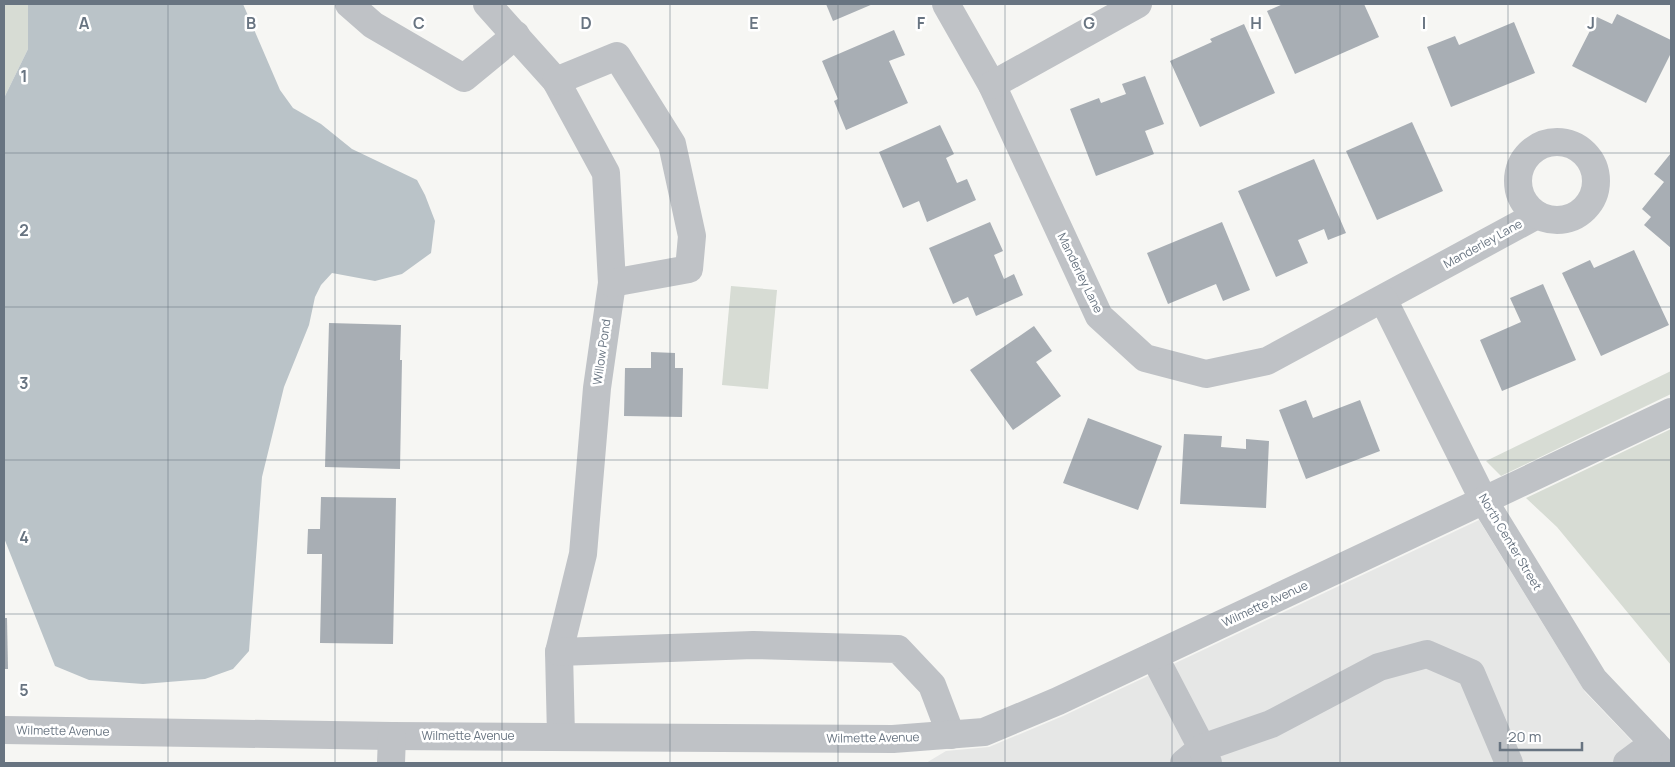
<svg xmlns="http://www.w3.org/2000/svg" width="1675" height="767" font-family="Manrope,sans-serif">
	<rect width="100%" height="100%" fill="#f6f6f3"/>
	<!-- built -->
	<path fill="#e6e7e6" d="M1479,520L1585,692L1653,763H926L946,751L989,747L1063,716Z"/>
	<!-- green -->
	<g fill="#d7dcd4">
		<path d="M4,4H28V49L4,98Z"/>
		<path d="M731,286L777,290L768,389L722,385Z"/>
		<path d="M1671,371V394L1501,476L1486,461Z"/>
		<path d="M1671,429V665L1557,527L1526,498Z"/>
	</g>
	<!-- water -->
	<path fill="#bac3c8" d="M28,4H243L280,90L293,108L321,124L352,149L417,180L425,195L435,221L431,253L402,274L375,281L332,273L321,285L315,297L309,325L284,387L262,477L249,651L233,669L205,679L143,684L89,680L55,666L4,538V98L28,49Z"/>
	<!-- building -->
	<g fill="#a8aeb4">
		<path d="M826,4H873L833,21Z"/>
		<path d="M1283,4H1364L1379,37L1295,74L1267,11Z"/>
		<path d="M1617,14L1671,40V53L1646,103L1572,66L1597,17L1612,24Z"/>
		<path d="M1514,22L1535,73L1451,107L1427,47L1455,36L1459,45Z"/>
		<path d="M1244,24L1275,93L1200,127L1170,61L1212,42L1210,39Z"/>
		<path d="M894,30L905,55L889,61L908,103L846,130L834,101L838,99L822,61Z"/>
		<path d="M1145,76L1164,124L1145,131L1154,154L1096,176L1070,109L1099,98L1101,103L1126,94L1122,84Z"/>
		<path d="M1412,122L1443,191L1377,220L1346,151Z"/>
		<path d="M940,125L954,154L946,158L957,183L967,179L976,200L927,222L919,201L903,208L879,152Z"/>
		<path d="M1671,153V248L1644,225L1651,217L1642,209L1664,182L1654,174Z"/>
		<path d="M1314,159L1346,233L1328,240L1324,229L1298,240L1308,263L1276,277L1238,191Z"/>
		<path d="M990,222L1003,251L994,255L1004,279L1014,274L1023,295L976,316L968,297L953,304L929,248Z"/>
		<path d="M1222,222L1250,290L1223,301L1216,284L1168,304L1147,253Z"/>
		<path d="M1634,250L1669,325L1601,356L1562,273L1590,260L1594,268Z"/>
		<path d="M1543,284L1576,360L1502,391L1480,340L1521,322L1510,298Z"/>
		<path d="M329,323L401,325L400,360H402L400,469L325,467Z"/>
		<path d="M1034,326L1052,351L1036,362L1061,396L1013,430L970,370Z"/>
		<path d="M651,352L675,353V368H683L682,417L624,416L625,368H651Z"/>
		<path d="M1306,400L1313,418L1360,400L1380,451L1306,479L1279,410Z"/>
		<path d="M1088,418L1162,446L1138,510L1063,483Z"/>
		<path d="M1184,434L1222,436L1221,447L1246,449V439L1269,441L1266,508L1180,504Z"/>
		<path d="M321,497L396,498L393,644L320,643L322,554H307L308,529H320Z"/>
		<path d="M4,618H7L8,669H4Z"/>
	</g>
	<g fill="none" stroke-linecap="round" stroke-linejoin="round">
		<!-- minor -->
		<g stroke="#bfc2c6" stroke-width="28">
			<path d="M349,4L373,25L464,78L516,35"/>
			<path d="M487,4L556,81L606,173L612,283L597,388L583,554L559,652L561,736"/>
			<path d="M946,4L992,85L1099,316L1145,358L1206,374L1267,361L1537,215"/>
			<path d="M556,81L617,56L672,144L692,236L689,269L612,283"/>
			<path d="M992,85L1138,4"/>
			<circle cx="1557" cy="181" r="39"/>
			<path d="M1383,299L1484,501L1594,680L1671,761"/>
			<path d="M559,652L753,645L898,649L932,685L951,735"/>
			<path d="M1154,656L1202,748L1184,763"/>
			<path d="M4,730L392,736L893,739L984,732L1058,701L1671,412"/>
			<path d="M391,763L392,736"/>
			<path d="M1208,763L1202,748L1271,724L1379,667L1427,654L1471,673L1509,763"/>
			<path d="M1627,763L1654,743"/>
		</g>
	</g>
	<!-- grid -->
	<path fill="none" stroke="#687481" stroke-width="1" stroke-opacity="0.55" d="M168,4V763M335,4V763M502,4V763M670,4V763M838,4V763M1005,4V763M1172,4V763M1340,4V763M1508,4V763M4,153H1671M4,307H1671M4,460H1671M4,614H1671"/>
	<g text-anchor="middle" stroke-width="5" stroke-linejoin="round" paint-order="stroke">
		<!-- street labels -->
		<g font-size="12" fill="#687481" stroke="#fff">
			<text transform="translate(1483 244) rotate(-29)" y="4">Manderley Lane</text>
			<text transform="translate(1080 273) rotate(64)" y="4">Manderley Lane</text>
			<text transform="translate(602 352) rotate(-82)" y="4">Willow Pond</text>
			<text transform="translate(1510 542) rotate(59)" y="4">North Center Street</text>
			<text transform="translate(1265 604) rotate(-25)" y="4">Wilmette Avenue</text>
			<text transform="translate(63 731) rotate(1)" y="4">Wilmette Avenue</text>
			<text x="468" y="740">Wilmette Avenue</text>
			<text transform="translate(873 738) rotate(-1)" y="4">Wilmette Avenue</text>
		</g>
	</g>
	<g font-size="16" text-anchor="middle" font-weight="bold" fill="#687481" stroke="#fff" stroke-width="5" stroke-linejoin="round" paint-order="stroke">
		<text x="84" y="29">A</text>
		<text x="251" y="29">B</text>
		<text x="419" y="29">C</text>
		<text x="586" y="29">D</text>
		<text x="754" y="29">E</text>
		<text x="921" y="29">F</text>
		<text x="1089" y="29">G</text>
		<text x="1256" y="29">H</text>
		<text x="1424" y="29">I</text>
		<text x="1591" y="29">J</text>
		<text x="24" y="82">1</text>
		<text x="24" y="236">2</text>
		<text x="24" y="389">3</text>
		<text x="24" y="543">4</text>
		<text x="24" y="696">5</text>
	</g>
	<!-- border -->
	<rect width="1675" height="767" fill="none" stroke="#687481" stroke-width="10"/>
	<!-- scale -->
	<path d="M1500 742v8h82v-8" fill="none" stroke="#687481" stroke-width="2.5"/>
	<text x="1508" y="742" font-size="15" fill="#687481" stroke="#ffffff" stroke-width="4" paint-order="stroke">20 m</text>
</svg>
